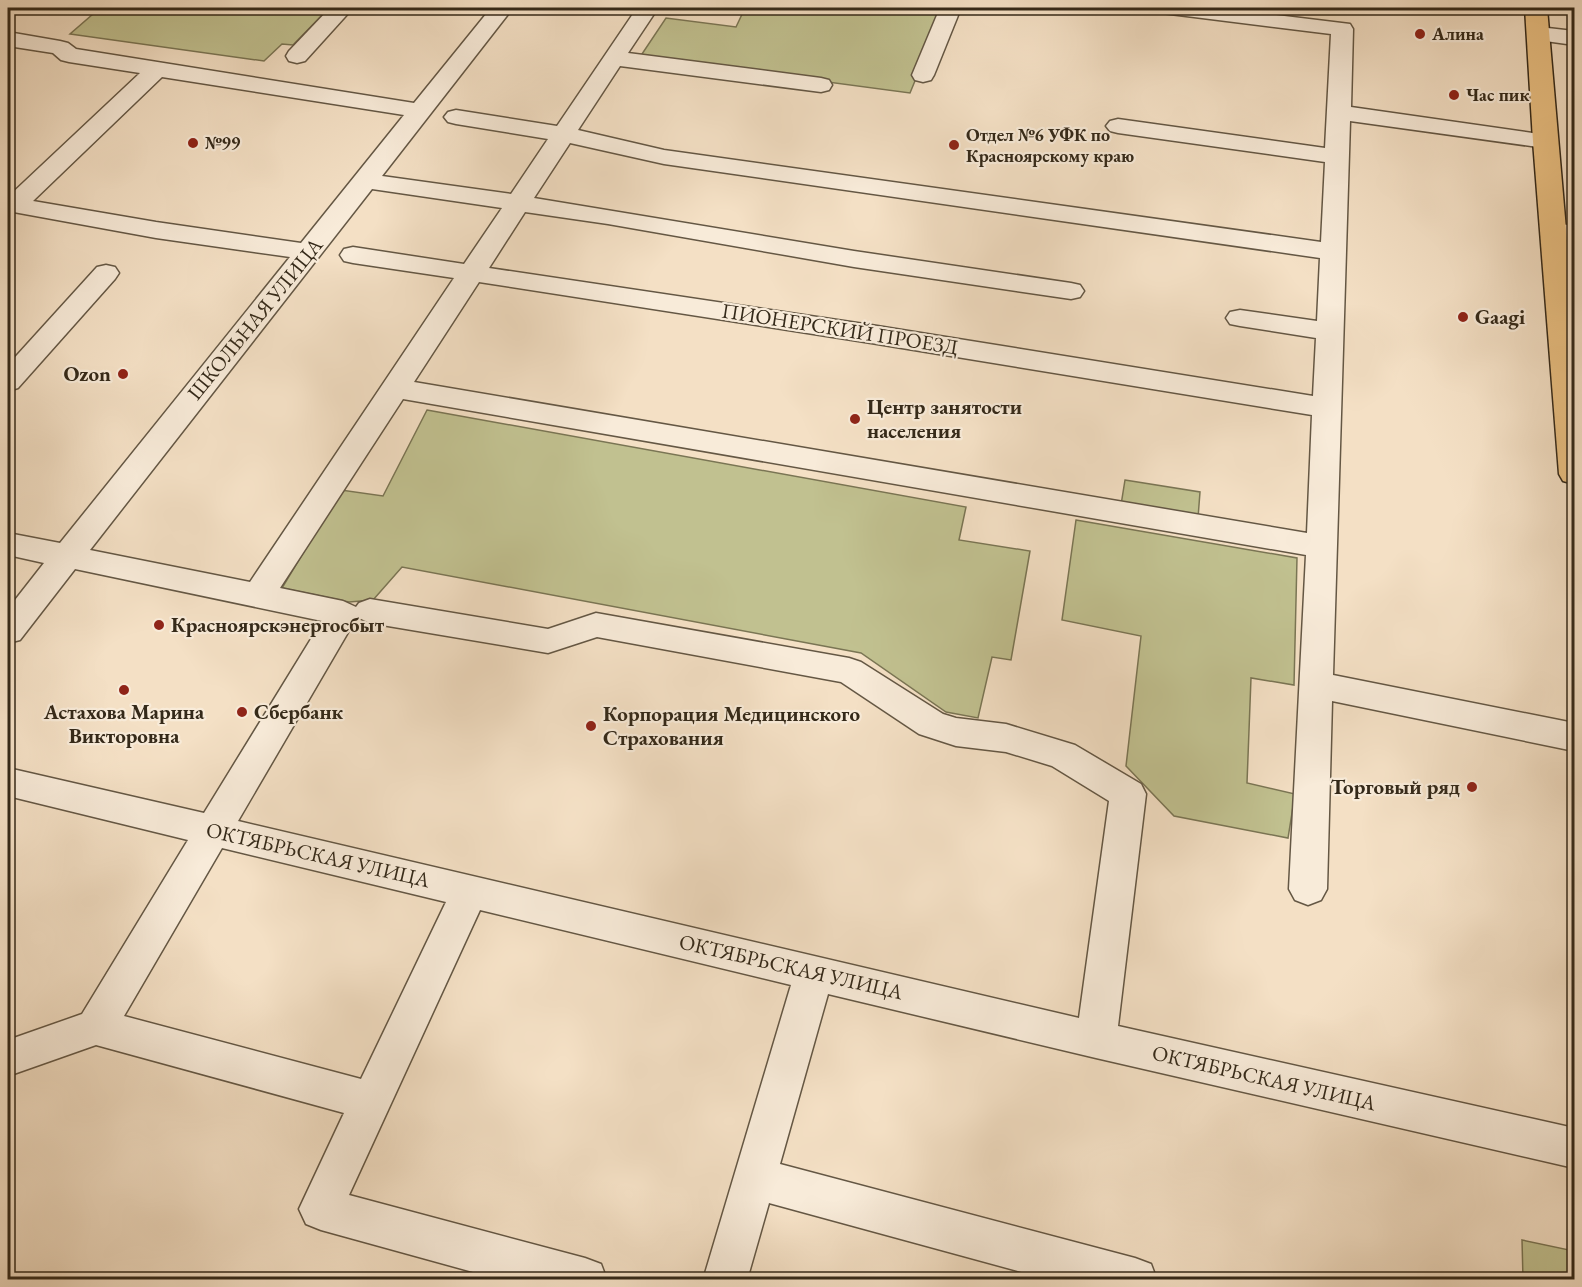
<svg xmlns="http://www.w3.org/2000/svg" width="1582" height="1287" font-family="'EB Garamond',serif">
	<rect width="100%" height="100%" fill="#f4e0c5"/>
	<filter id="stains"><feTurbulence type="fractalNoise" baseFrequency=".00333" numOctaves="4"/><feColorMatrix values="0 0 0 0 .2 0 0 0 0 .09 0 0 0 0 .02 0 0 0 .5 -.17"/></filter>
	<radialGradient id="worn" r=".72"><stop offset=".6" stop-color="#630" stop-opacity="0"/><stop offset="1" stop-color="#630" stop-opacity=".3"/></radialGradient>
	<!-- green -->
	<g fill="#c1c190" stroke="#7a7554" stroke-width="1.5">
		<path d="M100,8H329L293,45L282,44L264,61L70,34Z"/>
		<path d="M745,8H945L910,93L640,57L666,18L736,27Z"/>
		<path d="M427,410L966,507L959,540L1030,551L1011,660L992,657L978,718L946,712L861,653L402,567L373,600L349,602L282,588L341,490L383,496Z"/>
		<path d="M1125,480L1200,492L1198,518L1121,505Z"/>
		<path d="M1076,520L1297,558L1294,685L1251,678L1247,783L1295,794L1288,838L1174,816L1126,766L1141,636L1062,620Z"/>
		<path d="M1522,1240L1574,1251V1279H1523Z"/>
	</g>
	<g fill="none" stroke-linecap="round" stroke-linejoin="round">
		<defs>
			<g id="minor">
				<path d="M330,8H353L305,61L297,63L289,61L286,56L289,51Z"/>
				<path d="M491,8H513L382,176L511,194L548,139L456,124L448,122L444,117L448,112L456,110L557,126L637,8H658L628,53L821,78L829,80L832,85L829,90L821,92L620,66L578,130L664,150L1321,242L1325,162L1118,133L1110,131L1106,126L1110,121L1118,119L1325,148L1331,34L1170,14L1162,13L1160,8H1219L1350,24L1353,29L1351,107L1553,136L1557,141L1553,146L1545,148L1350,121L1333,675L1574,723V751L1332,701L1327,889L1321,900L1308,905L1295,900L1289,889L1306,555L403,399L280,588L343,601L356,607L359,603L370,599L548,629L596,613L849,658L861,662L943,714L956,718L1006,724L1075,745L1141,784L1146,794L1118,1026L1574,1128V1168L1096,1058L828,994L780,1164L1135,1258L1151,1264L1157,1280H1051L769,1203L747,1280H703L791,985L480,910L349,1195L585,1258L601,1264L607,1280H502L321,1230L306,1224L299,1209L344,1113L96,1045L8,1076V1040L82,1014L188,840L8,796V768L204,813L322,621L75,569L20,640L8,643V609L44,563L8,555V533L60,543L290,257L156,238L8,211V197L140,73L69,62L61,60L53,53L8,46V32L60,41L68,43L76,49L414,103ZM162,77L404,115L301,243L156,222L33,201ZM570,143L664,164L1320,258L1317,321L1240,310L1230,312L1226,318L1230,324L1240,326L1316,338L1313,396L871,325L489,268L525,212L608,224L854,267L1071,299L1080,297L1084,291L1080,285L1071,283L854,251L534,198ZM372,189L502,208L464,264L353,247L344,249L340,255L344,261L353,263L454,278L250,582L90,550ZM479,282L871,343L1312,415L1307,533L414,382ZM357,617L370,623L548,653L597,637L841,682L919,734L956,746L1006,752L1052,766L1109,801L1079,1018L238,821ZM222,848L446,902L361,1079L124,1016Z"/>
				<path d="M940,8H961L934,75L931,80L923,82L915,80L912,75Z"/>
				<path d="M1539,27L1574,31V45L1531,39L1528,34L1531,29Z"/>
				<path d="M1555,223L1574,226V242L1546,236L1542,231L1546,226Z"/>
				<path d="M106,265L115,267L119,273L115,279L18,388L8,391V365L97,267Z"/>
			</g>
			<path id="major" d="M1525,8H1547L1574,323V484L1563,481L1559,474L1533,141Z"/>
		</defs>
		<!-- minor casing -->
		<use href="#minor" stroke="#645744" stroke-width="3"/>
		<!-- major casing -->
		<use href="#major" stroke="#342919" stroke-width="3"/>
		<!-- minor -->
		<use href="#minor" fill="#f8ebd9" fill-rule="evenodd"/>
		<!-- major -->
		<use href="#major" fill="#eac082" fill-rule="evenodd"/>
	</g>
	<!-- markers -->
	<g fill="#8f2418" stroke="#f8ebd9" stroke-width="2">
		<circle cx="1420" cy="34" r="6"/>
		<circle cx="1454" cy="95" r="6"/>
		<circle cx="193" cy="143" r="6"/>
		<circle cx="954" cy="145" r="6"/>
		<circle cx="1463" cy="317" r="6"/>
		<circle cx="123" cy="374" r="6"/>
		<circle cx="855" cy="419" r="6"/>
		<circle cx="159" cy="625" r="6"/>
		<circle cx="124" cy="690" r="6"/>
		<circle cx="242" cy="712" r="6"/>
		<circle cx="591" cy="726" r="6"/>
		<circle cx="1472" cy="787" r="6"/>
	</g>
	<g text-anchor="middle" stroke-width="4.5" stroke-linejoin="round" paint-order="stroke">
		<!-- far-poi labels -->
		<g font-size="18" font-weight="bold" fill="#342919" stroke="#f8ebd9" text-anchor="start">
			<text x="1432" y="40">Алина</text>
			<text x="1466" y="101">Час пик</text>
			<text x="966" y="141">Отдел №6 УФК по<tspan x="966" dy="21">Красноярскому краю</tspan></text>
			<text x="205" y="149">№99</text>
		</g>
		<!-- poi labels -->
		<g font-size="21" font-weight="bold" fill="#342919" stroke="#f8ebd9" text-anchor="start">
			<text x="1475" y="324">Gaagi</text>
			<text x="111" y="381" text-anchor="end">Ozon</text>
			<text x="867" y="414">Центр занятости<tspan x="867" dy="24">населения</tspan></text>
			<text x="171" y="632">Красноярскэнергосбыт</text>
			<text x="124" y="719" text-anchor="middle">Астахова Марина<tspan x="124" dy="24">Викторовна</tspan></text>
			<text x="254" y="719">Сбербанк</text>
			<text x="603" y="721">Корпорация Медицинского<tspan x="603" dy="24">Cтрахования</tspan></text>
			<text x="1460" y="794" text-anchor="end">Торговый ряд</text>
		</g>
		<!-- street labels -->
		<g font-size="21" fill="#342919" stroke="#f8ebd9">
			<text transform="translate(255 319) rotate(-51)" y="7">ШКОЛЬНАЯ УЛИЦА</text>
			<text transform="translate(840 329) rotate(9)" y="7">ПИОНЕРСКИЙ ПРОЕЗД</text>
			<text transform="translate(318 855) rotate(13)" y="7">ОКТЯБРЬСКАЯ УЛИЦА</text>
			<text transform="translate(791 967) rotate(13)" y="7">ОКТЯБРЬСКАЯ УЛИЦА</text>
			<text transform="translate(1264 1078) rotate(13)" y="7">ОКТЯБРЬСКАЯ УЛИЦА</text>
		</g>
	</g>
	<!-- margin -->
	<rect width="1582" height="1287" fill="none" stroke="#f4e0c5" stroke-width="30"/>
	<rect x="9" y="9" width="1564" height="1269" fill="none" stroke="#342919" stroke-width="3"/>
	<rect x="15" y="15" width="1552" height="1257" fill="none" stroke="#342919" stroke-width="1.5"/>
	<rect width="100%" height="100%" filter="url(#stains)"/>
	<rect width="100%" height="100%" fill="url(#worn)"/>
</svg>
